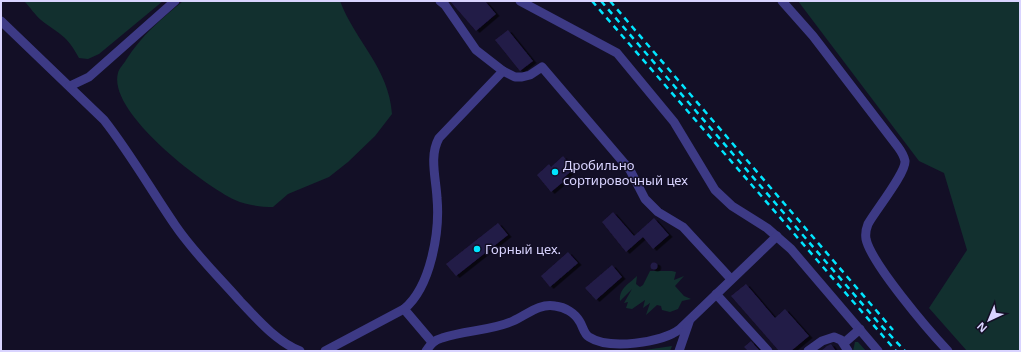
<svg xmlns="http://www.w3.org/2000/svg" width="1021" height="352" font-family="'Noto Sans',sans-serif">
	<defs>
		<filter id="shadow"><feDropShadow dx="3.5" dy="2" stdDeviation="0" flood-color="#0009"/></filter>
	</defs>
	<rect width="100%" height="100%" fill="#130f26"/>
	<!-- green -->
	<g fill="#12302f">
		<path d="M24,1H163L99,54L88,59L79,58C67,35 60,35 41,20C35,15 30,7 24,1Z"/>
		<path d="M183,1H340C355,41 389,68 392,114L375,136L348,162L329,177L288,194L273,207C261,207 246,205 235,200C203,185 107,112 118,73C119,68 124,64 126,60C142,35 160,20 183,1Z"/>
		<path d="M798,1H1020V351H967L929,308L967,250L944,173L919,161Z"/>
		<path d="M650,271H672L676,272L674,280L684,276L675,286L684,296L691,299L682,301L678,309L670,312L662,310L661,306L657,305L646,315L650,303L643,308L645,300L632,309L626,308L628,302L624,303L632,289L620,301C619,288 629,284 637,276L636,284L640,287L643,285Z"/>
		<path d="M855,342H858L866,351H853Z"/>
		<path d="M672,346L670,351H638Z"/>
	</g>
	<!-- building -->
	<g fill="#241b47" filter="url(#shadow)">
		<path d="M450,1H485L496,14L476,31Z"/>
		<path d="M508,30L533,61L520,71L495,40Z"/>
		<path d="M563,156L574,169L562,179L563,182L551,192L537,175L549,164L551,167Z"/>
		<path d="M613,212L634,236L654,218L669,235L653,249L643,237L626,252L602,222Z"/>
		<path d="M498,223L508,235L456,276L446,264Z"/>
		<path d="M568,252L578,263L550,287L541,276Z"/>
		<circle cx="654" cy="266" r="3.5"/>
		<path d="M612,265L622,277L596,300L585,288Z"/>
		<path d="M746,284L775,318L785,309L809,336L791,351H779L731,296Z"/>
		<path d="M751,341L759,350L760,351H748L744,347Z"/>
		<path d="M831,344L836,351H821L827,346Z"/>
	</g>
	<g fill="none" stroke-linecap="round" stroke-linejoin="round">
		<!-- minor -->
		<g stroke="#3d3a85" stroke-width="9">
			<path d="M440,1L445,5L476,50L503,71L515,77H522L530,75L542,67L630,170L645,199L658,212L683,227L731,279"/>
			<path d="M520,1L617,53L674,122L715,190L732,206L767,228L791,249L878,351"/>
			<path d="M782,1L813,36L898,147C901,151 904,156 905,161C906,173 875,211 868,224C866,229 865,233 866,239C871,263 929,331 948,351"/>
			<path d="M1,21L104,120C130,153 151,190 175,225C194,253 218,276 240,301C258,320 276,341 300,351"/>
			<path d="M70,86L89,77L175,1"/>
			<path d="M716,294L768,351"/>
			<path d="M404,309C431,287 440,231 437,198C436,178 429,156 439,138L503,71"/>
			<path d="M844,343L860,329"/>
			<path d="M325,351L404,309L432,342"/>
			<path d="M426,351C431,344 434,340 442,338C465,330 491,331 513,321C527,315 539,303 555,306C565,307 575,313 580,322C583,327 584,334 589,337C609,350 662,343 680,329L777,236"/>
			<path d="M679,351L689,322"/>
			<path d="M808,351L822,341L834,337L841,340L848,351"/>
		</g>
		<!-- rail -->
		<g stroke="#00e5ff" stroke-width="2.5" stroke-dasharray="6 5" stroke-linecap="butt">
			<path d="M592,1L896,351"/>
			<path d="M601,1L877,321L905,351"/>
			<path d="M610,1L893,330"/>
		</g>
	</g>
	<!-- markers -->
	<g fill="#00e5ff" stroke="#130f26" stroke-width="1.5">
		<circle cx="555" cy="172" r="4"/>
		<circle cx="477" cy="249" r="4"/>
	</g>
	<g text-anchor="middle" stroke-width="3" stroke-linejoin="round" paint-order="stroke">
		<!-- poi labels -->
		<g font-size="13" fill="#d9d4ff" stroke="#130f26" text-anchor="start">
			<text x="563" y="170">Дробильно<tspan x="563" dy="15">сортировочный цех</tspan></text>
			<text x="485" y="254">Горный цех.</text>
		</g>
	</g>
	<!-- border -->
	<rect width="1021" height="352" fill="none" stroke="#d9d4ff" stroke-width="4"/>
	<!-- north arrow -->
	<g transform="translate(989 320) rotate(224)" stroke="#130f26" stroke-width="3" paint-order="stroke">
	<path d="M0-3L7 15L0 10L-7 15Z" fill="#d9d4ff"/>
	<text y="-6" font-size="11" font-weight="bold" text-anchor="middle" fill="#d9d4ff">N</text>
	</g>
</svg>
